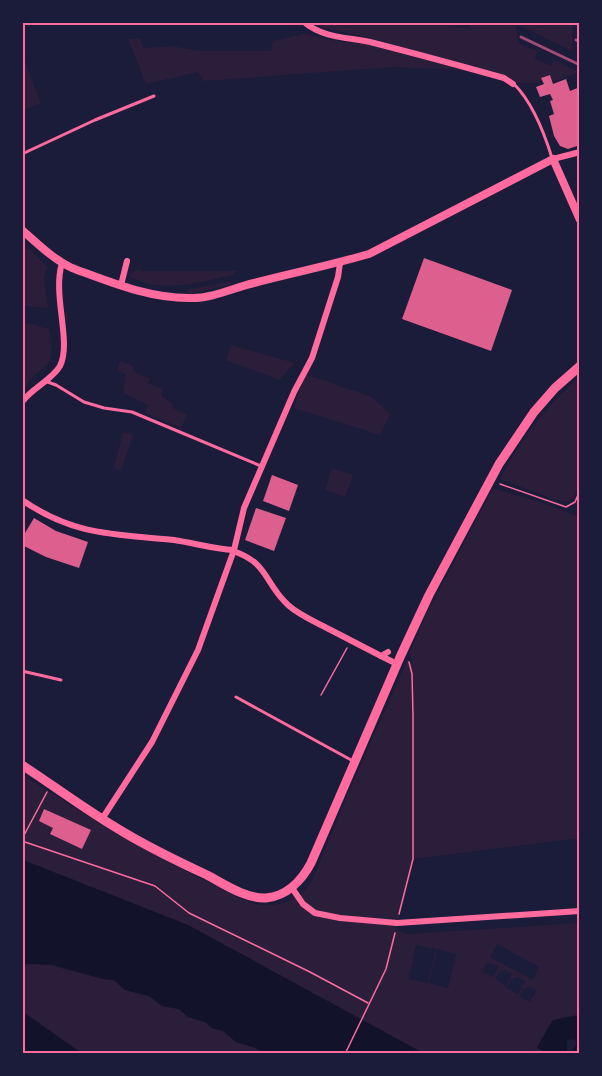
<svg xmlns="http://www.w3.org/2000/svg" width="602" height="1076" font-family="'Golos Text',sans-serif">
	<rect width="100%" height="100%" fill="#1b1b3a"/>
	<!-- green -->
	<g fill="#2a1e3b" fill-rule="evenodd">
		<path d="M425,22L469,28L471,23H579V27L573,24L572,51L516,24L518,43L537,51L535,58L551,66L555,60L578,72L553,82L550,75L541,78L540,83H518L505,75L370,38L324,28L313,23Z"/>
		<path d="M304,34L341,42L373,45L460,70L393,67L204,81L198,72L146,84L128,39L140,38L143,48L171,46L201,51H271L273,41Z"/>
		<path d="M23,57L41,103L23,110L22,57Z"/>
		<path d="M23,248L30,249L47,267L44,277L48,308L23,306Z"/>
		<path d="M140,268L141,271H236L233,275C200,282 162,294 131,277L130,274Z"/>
		<path d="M230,281L231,285L189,294L187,290Z"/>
		<path d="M23,322L49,329C59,376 38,361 23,391Z"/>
		<path d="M231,345L295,363L279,380L226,360Z"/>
		<path d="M120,361L130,364L134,368L133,371L150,379L148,383L163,389L161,396L173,404V408L187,415L181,428L145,413L148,405L123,393L126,374L117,371Z"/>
		<path d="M305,374L370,396L390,414L380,435L294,408Z"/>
		<path d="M579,377L580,452L577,458L579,460V483L574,498L566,502L556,500L500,479C520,440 546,407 579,377Z"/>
		<path d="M123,432L133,435L121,471L114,468Z"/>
		<path d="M332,468L353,475L345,497L325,490Z"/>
		<path d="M493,488L549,505L579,517V516V838L413,859L396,930L408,934L579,923V1015C547,1020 552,1019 537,1048L548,1053H423L188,925L23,860L22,775C82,812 142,850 206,881C221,888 240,900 256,904C277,908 302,901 312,881L349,791L408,659L414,666L409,654L424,619ZM497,944L539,967L533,980L490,957ZM416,945L436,949L428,983L409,979ZM437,949L456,954L448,988L429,983ZM491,963L499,967L493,977L483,972L486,964ZM505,970L512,974L506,986L495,979L499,972ZM517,977L525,981L518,994L507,988L511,980ZM529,987L536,991L530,1002L520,997L523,989Z"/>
		<path d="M41,963L103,979L114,980L125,990L149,996L162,1006L179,1009L188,1017L205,1022L212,1028L223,1031L236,1042L253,1047L263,1053H82L23,1012V970L26,964Z"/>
	</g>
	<!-- water -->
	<g fill="#12122b">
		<path d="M23,860L188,925L423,1053H263L253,1047L236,1042L223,1031L212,1028L205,1022L188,1017L179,1009L162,1006L149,996L125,990L114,980L103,979L54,965L26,964L23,970Z"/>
		<path d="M23,1012L77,1050L82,1053H23Z"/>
		<path d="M579,1015V1053H571L577,1042L572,1039L567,1040V1053H548L537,1048L553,1020Z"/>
	</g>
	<!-- building -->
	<g fill="#dd5f8e">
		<path d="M550,75L553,84L566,79L570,91L580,87V145L568,149L560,146L554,136L549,116L554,114L550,101L553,100L550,94L540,97L536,87L544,84L541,78Z"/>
		<path d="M424,258L512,290L491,351L402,319Z"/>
		<path d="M272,475L298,485L289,511L263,501Z"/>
		<path d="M256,508L286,518L274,551L245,540Z"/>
		<path d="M34,518L56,531L88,542L79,568L46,557L22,545V538Z"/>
		<path d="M44,809L91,830L82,849L50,834L53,828L39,821Z"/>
	</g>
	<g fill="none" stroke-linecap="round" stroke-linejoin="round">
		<!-- path -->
		<g stroke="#ff6b9d" stroke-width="1.5">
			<path d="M500,484L566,507L575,502L580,490"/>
			<path d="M321,695L347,648"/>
			<path d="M22,839L47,792"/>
			<path d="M22,841L155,886L189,913L310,972L368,1003"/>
			<path d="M399,914L413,859V715L412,674L409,662"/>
			<path d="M345,1054L386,969L395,933"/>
		</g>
		<!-- service -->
		<g stroke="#ff6b9d" stroke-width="3">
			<path d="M514,84C533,103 544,132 552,158"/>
			<path d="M22,154L95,120L154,96"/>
			<path d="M45,381L56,385L84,402L104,408L132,412L261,466"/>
			<path d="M22,671L61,680"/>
			<path d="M236,697L353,761"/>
		</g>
		<!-- minor -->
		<g stroke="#ff6b9d" stroke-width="6">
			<path d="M304,22C324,39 350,37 374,43C417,54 461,66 504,78L513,84"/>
			<path d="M553,159L580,152"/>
			<path d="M121,285L127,261"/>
			<path d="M22,402C32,388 52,380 60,366C72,342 52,295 62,263"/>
			<path d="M22,500C74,536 115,534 174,540C194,543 214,549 234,550"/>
			<path d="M233,551C269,563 264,583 288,605C298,614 311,620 323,626C342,636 362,646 381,656L388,652"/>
			<path d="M381,656L397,664"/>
			<path d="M102,819L152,742L198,650L234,550L244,508L294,392L312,358L338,277L340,263"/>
			<path d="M292,888L303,904L315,913L340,918L397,923L580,911"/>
		</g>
		<!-- tertiary -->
		<path stroke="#ff6b9d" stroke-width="8" d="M22,230C38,244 53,259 72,268C110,282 150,299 192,298C213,298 233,288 254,283C293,273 331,265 369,254L553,159L580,220"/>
		<!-- primary -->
		<path stroke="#ff6b9d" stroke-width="9" d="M22,765C57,788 90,813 125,833C152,849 179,862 207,875C224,884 246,899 266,898C287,896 302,880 311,863L401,655L429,595L499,464L534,412L555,388L580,366"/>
		<!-- rail -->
		<g stroke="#a44b75" stroke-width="3">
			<path d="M521,37L580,65"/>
			<path d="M576,40L580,42"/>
		</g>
	</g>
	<!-- border -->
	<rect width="602" height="1076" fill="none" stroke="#1b1b3a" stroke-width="48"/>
	<rect x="24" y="24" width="554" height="1028" fill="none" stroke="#ff6b9d" stroke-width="2"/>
</svg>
